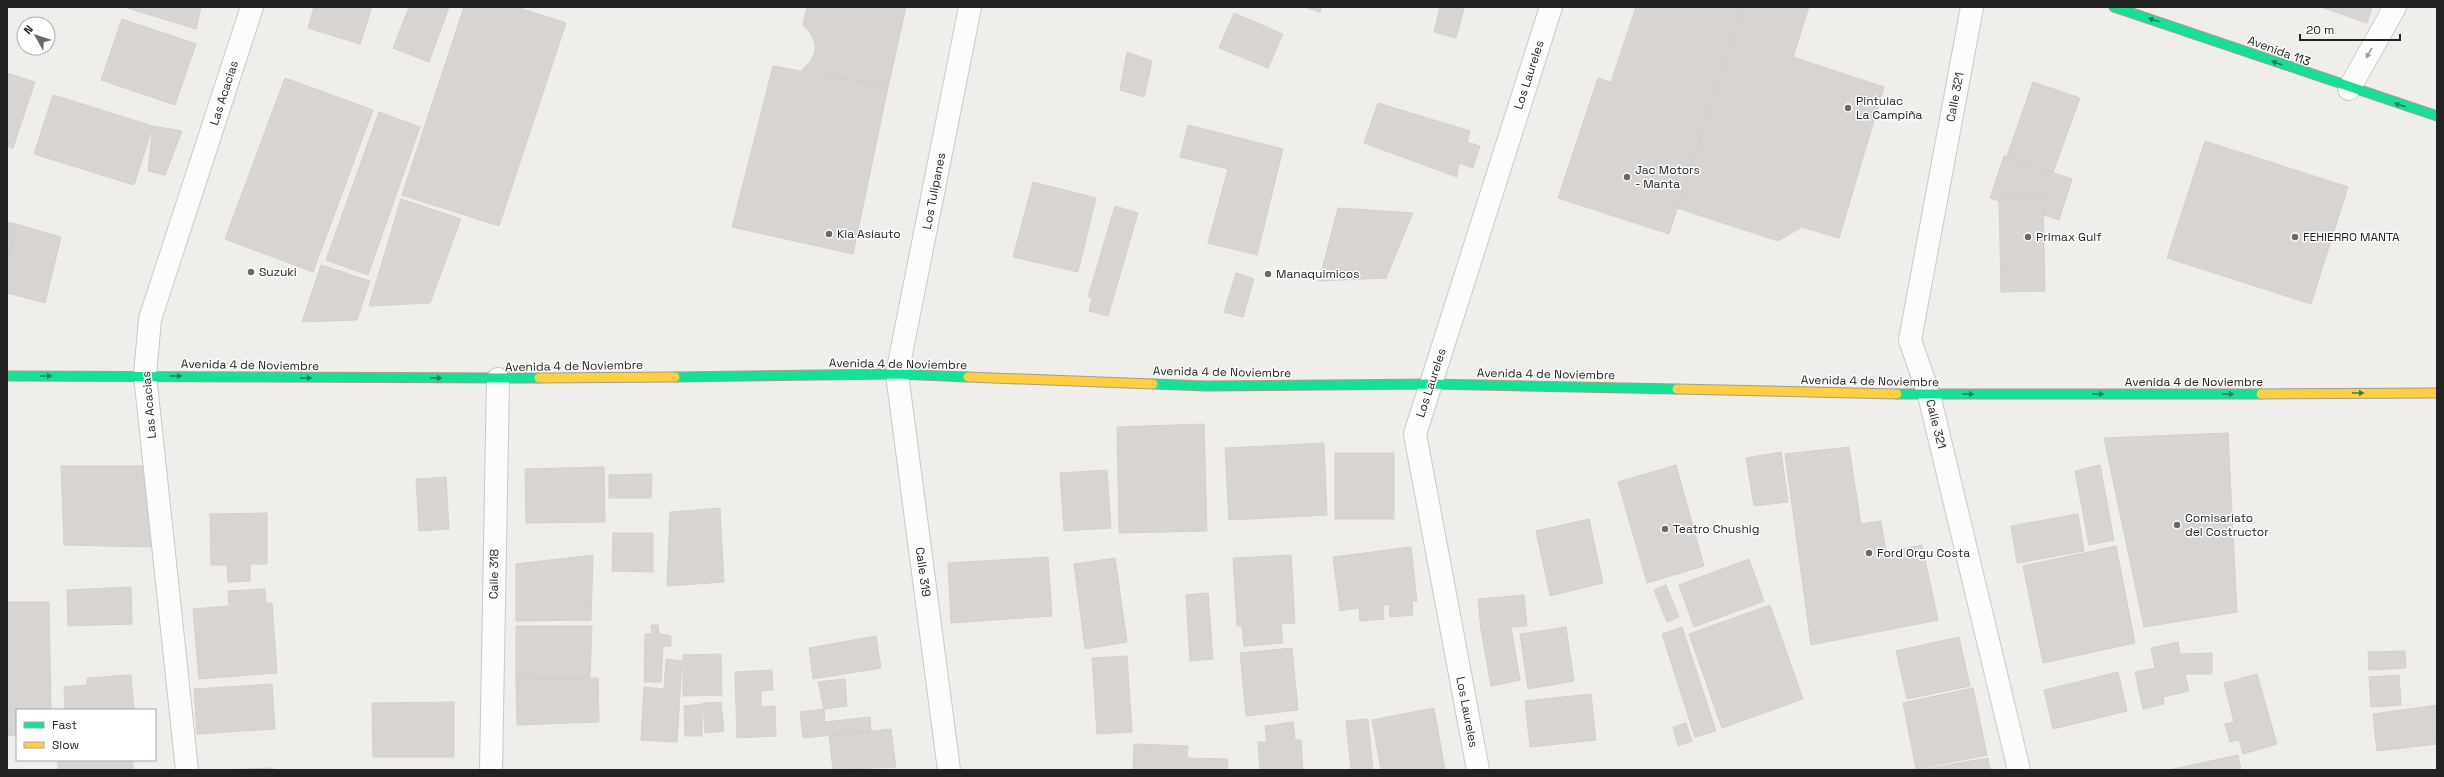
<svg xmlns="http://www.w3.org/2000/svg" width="2444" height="777" font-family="'Space Grotesk',sans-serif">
	<rect width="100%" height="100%" fill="#f0eeeb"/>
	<!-- building -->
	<g fill="#d7d4d2" stroke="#d3d0cc">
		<path d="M124,7H201L196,29Z"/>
		<path d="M314,7H372L360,44L308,28Z"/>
		<path d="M409,7H449L429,62L393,48Z"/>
		<path d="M464,7H516L566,23L499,226L402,195Z"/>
		<path d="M807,7H906L888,87L802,70L811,61L815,51V43L811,34L803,25Z"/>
		<path d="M1304,7H1322L1320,12Z"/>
		<path d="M1440,7L1464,9L1456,38L1434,32Z"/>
		<path d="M1636,7H1743L1669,234L1558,198L1598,78L1611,82Z"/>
		<path d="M1743,7H1809L1793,57L1884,87L1839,238L1802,227L1778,241L1677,208Z"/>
		<path d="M2321,7H2372L2367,23Z"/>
		<path d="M1234,13L1283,34L1268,68L1219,48Z"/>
		<path d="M122,19L196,44L175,105L101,80Z"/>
		<path d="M1127,52L1152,61L1144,97L1120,90Z"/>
		<path d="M773,66L888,87L853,254L732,227Z"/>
		<path d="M7,73L35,82L13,148L7,146Z"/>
		<path d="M285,78L373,110L313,272L225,239Z"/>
		<path d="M2033,82L2080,98L2051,178L2005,162Z"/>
		<path d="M53,95L153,126L134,185L34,154Z"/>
		<path d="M1378,103L1470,131L1467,142L1480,146L1473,168L1459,163L1457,177L1364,143Z"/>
		<path d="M379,112L420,127L368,275L326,260Z"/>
		<path d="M1188,125L1283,149L1257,255L1208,243L1228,169L1180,157Z"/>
		<path d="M153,126L182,131L165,175L148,171Z"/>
		<path d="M2205,141L2348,187L2311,304L2167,258Z"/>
		<path d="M2004,156L2072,179L2059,220L1990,198Z"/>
		<path d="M1033,182L1096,198L1078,272L1013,257Z"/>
		<path d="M2043,195L2045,291L2001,292L1999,196Z"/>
		<path d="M401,199L461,219L430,303L369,306Z"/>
		<path d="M1115,206L1138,213L1108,316L1089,311L1092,298L1088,297Z"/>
		<path d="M1338,208L1413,213L1386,278L1319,281Z"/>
		<path d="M7,222L16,224L7,267Z"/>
		<path d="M16,224L61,237L45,303L7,293V267Z"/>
		<path d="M321,265L370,281L357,320L302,322Z"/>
		<path d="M1236,273L1254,279L1243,317L1224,312Z"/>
		<path d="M1204,424L1207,531L1119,533L1117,427Z"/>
		<path d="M2228,433L2237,612L2144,627L2104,438Z"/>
		<path d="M1324,443L1327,515L1229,520L1225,448Z"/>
		<path d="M1849,447L1861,524L1881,521L1886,552L1922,545L1938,620L1811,645L1785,454Z"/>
		<path d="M1781,452L1788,502L1754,506L1746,458Z"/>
		<rect x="1335" y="453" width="59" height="66"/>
		<path d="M1676,465L1704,566L1647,583L1618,482Z"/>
		<path d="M2100,465L2114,540L2089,545L2075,471Z"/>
		<path d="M61,466H151V547L64,545Z"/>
		<path d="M604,467L605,522L526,523L525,469Z"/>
		<path d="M1107,470L1111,528L1064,531L1060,473Z"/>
		<path d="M652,474L651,498H609V475Z"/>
		<path d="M446,477L449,529L419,531L416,479Z"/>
		<path d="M720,508L724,582L667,586L670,512Z"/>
		<path d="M267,513V564H250V581L228,582L227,565H211L210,514Z"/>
		<path d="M2078,514L2084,551L2017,563L2011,526Z"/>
		<path d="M1589,519L1603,583L1550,596L1536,531Z"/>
		<path d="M613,533H653V572L612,571Z"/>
		<path d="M2116,546L2135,643L2043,663L2023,566Z"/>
		<path d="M1411,547L1417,601H1412L1413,615L1390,617L1389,604L1383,605L1384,619L1360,621L1359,608L1340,611L1333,557Z"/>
		<path d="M593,555L591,620L516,621V564Z"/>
		<path d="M1291,555L1295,623L1281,624L1283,643L1244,646L1242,626H1237L1233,558Z"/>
		<path d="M1048,557L1052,616L951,623L948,563Z"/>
		<path d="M1115,558L1127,642L1085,649L1074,564Z"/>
		<path d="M1749,559L1764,601L1694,627L1679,585Z"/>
		<path d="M1666,585L1679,617L1667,622L1654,590Z"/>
		<path d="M131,587L132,624L68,626L67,590Z"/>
		<path d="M265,589L266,603H272L277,673L199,679L193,609L229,606L228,591Z"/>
		<path d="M1208,593L1213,659L1190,661L1186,595Z"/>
		<path d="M1524,595L1527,626L1511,627L1520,680L1491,686L1481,630L1478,599Z"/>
		<path d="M7,602H49L51,710H17V735L7,736Z"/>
		<path d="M1770,605L1803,699L1722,728L1689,634Z"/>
		<path d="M651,625H658L659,634L671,636V646H663L661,682H644L645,634H652Z"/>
		<path d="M516,626H592L590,678L516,680Z"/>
		<path d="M1566,627L1574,681L1528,689L1520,634Z"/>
		<path d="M1682,627L1716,731L1695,737L1662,634Z"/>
		<path d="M876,636L881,668L813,679L809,648Z"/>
		<path d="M1959,637L1970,686L1907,699L1896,651Z"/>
		<path d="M2178,642L2180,654L2212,653V674H2185L2189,691L2163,697L2164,704L2143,709L2135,672L2155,668L2151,648Z"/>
		<path d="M1292,648L1298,710L1246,716L1240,653Z"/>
		<path d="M2405,651L2406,668L2369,670L2368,652Z"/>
		<path d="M721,654L722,695L683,696V655Z"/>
		<path d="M1127,656L1132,732L1097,734L1092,658Z"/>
		<path d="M666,659L682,661L677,742L641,740L644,687L664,689Z"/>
		<path d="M772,670L773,690L761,691V707L775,706L776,736L737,738L735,672Z"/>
		<path d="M2118,672L2127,711L2053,729L2044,690Z"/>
		<path d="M2257,674L2277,744L2243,754L2239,740L2230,742L2225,724L2234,722L2224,683Z"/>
		<path d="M131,675L134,710H65L64,687L87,685V678Z"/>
		<path d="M2399,675L2401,705L2371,707L2369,677Z"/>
		<path d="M598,678L599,722L517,725L516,680Z"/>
		<path d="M845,679L847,706L824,709L818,682Z"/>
		<path d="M272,684L275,729L197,734L194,689Z"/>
		<path d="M1973,688L1987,755L1916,769L1903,703Z"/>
		<path d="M1591,694L1596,740L1530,747L1525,701Z"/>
		<path d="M454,702V757H373L372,703Z"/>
		<path d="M721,702L724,731L705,733L703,703Z"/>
		<path d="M702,704V736H685L684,706Z"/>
		<path d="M2437,705V744L2377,751L2373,714Z"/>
		<path d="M1434,708L1445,770H1381L1372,720Z"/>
		<path d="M824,709L825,722L870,717L871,731L803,738L800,712Z"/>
		<path d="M1368,719L1373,770H1351L1346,721Z"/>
		<path d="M1293,722L1295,740H1301L1303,770H1260L1258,742H1267L1265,726Z"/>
		<path d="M1686,723L1692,741L1678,746L1673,727Z"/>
		<path d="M891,729L896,767L833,770L829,736Z"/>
		<path d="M1134,744L1188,746L1187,758L1228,759L1227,770H1133Z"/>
		<path d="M2238,755L2241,770H2169Z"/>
		<path d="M1988,758L1990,770H1918Z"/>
		<rect x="58" y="760" width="75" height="10"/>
		<path d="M273,768V770H220Z"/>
	</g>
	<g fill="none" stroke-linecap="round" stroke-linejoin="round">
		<defs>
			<g id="street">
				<path d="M1972,7L1910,340L1929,395L2019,770"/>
				<path d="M2349,89L2395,7"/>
				<path d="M187,770L145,375L150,319L252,7"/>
				<path d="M491,770L498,379"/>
				<path d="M949,770L897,374L970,7"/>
				<path d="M1478,770L1415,434L1551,7"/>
			</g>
			<g id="fast">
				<path d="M2114,7L2437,116"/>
				<path d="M7,376L539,378"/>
				<path d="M675,377L897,374L968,377"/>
				<path d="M1153,384L1206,386L1431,384L1677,389"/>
				<path d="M1897,394H2261"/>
			</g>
			<g id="slow">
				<path d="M968,377L1153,384"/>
				<path d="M539,378L675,377"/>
				<path d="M1677,389L1897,394"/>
				<path d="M2261,394L2437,393"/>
			</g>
		</defs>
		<!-- street casing -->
		<use href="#street" stroke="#c9c8c7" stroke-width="24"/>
		<!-- fast casing -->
		<use href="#fast" stroke="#a79c86" stroke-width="11"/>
		<!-- slow casing -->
		<use href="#slow" stroke="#a79c86" stroke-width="11"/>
		<!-- street -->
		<use href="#street" stroke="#fdfcfc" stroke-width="22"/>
		<!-- fast -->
		<use href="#fast" stroke="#16e098" stroke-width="9"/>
		<!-- slow -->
		<use href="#slow" stroke="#ffcf43" stroke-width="9"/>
	</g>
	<!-- one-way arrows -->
	<defs><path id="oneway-solid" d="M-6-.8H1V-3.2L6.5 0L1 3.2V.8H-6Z"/></defs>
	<g fill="#1c815d">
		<use href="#oneway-solid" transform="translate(2154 20) rotate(-162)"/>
		<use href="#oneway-solid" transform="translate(2277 63) rotate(-160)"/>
		<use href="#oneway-solid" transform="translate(2400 105) rotate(-163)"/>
		<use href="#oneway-solid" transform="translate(46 376)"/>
		<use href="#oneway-solid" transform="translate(176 376) rotate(1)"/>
		<use href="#oneway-solid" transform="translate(306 378)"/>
		<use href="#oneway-solid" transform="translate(436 378)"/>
		<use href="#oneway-solid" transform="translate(2358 393)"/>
		<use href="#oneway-solid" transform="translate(1968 394)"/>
		<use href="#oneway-solid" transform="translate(2098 394)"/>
		<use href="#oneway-solid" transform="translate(2228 394)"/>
	</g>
	<use fill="#9a9a9a" href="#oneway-solid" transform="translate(2369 53) rotate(120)"/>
	<!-- markers -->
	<g fill="#6a6968" stroke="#fff" stroke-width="1.5">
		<circle cx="1848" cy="108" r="4"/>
		<circle cx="1627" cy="177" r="4"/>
		<circle cx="829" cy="234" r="4"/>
		<circle cx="2028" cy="237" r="4"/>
		<circle cx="2295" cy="237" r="4"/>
		<circle cx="251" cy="272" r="4"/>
		<circle cx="1268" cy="274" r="4"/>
		<circle cx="2177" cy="525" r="4"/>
		<circle cx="1665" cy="529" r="4"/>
		<circle cx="1869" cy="553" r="4"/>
	</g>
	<g text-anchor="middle" stroke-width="3" stroke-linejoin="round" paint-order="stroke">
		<!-- street labels -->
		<g font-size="12" fill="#222" stroke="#fff">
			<text transform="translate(2279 51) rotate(20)" y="4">Avenida 113</text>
			<text transform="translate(1529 75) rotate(-72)" y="4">Los Laureles</text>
			<text transform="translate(224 93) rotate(-72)" y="4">Las Acacias</text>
			<text transform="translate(1955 97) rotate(-79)" y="4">Calle 321</text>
			<text transform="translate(934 191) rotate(-79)" y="4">Los Tulipanes</text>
			<text transform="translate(898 364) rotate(1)" y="4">Avenida 4 de Noviembre</text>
			<text transform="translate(250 365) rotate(1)" y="4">Avenida 4 de Noviembre</text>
			<text transform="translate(574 366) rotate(-1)" y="4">Avenida 4 de Noviembre</text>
			<text transform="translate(1222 372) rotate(1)" y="4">Avenida 4 de Noviembre</text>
			<text transform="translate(1546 374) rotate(1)" y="4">Avenida 4 de Noviembre</text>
			<text transform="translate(1870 381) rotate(1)" y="4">Avenida 4 de Noviembre</text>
			<text x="2194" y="386">Avenida 4 de Noviembre</text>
			<text transform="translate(1431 383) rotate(-72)" y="4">Los Laureles</text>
			<text transform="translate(149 405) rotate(-95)" y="4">Las Acacias</text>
			<text transform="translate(1936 424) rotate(76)" y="4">Calle 321</text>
			<text transform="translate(923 572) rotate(82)" y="4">Calle 319</text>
			<text transform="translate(494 574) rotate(-89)" y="4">Calle 318</text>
			<text transform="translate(1467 712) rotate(79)" y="4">Los Laureles</text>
		</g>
		<!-- poi labels -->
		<g font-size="12" fill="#222" stroke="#fff" text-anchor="start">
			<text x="1856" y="105">Pintulac<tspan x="1856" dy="14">La Campiña</tspan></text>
			<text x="1635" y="174">Jac Motors<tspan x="1635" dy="14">- Manta</tspan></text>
			<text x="837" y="238">Kia Asiauto</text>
			<text x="2036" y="241">Primax Gulf</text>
			<text x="2303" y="241">FEHIERRO MANTA</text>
			<text x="259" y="276">Suzuki</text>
			<text x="1276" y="278">Manaquimicos</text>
			<text x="2185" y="522">Comisariato<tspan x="2185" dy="14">del Costructor</tspan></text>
			<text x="1673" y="533">Teatro Chushig</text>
			<text x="1877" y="557">Ford Orgu Costa</text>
		</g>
	</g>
	<!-- border -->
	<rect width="2444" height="777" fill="none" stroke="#222222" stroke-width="16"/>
	<!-- legend -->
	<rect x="16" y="709" width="140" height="52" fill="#ffffff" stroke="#a7a7a7"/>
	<rect x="24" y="722" width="20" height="6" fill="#16e098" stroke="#a7a7a7"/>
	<text x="52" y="729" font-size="12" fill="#222222">Fast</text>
	<rect x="24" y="742" width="20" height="6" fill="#ffcf43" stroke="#a7a7a7"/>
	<text x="52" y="749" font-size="12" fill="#222222">Slow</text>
	<!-- north arrow -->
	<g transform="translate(36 36) rotate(309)"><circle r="19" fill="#ffffff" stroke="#a7a7a7"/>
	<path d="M0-3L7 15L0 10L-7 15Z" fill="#6a6968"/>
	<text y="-6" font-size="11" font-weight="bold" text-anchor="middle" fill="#222222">N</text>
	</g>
	<!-- scale -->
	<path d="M2300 34v6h100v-6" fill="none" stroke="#222222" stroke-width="2"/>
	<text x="2306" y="34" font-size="12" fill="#222222" stroke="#ffffff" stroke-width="3" paint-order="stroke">20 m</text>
</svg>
